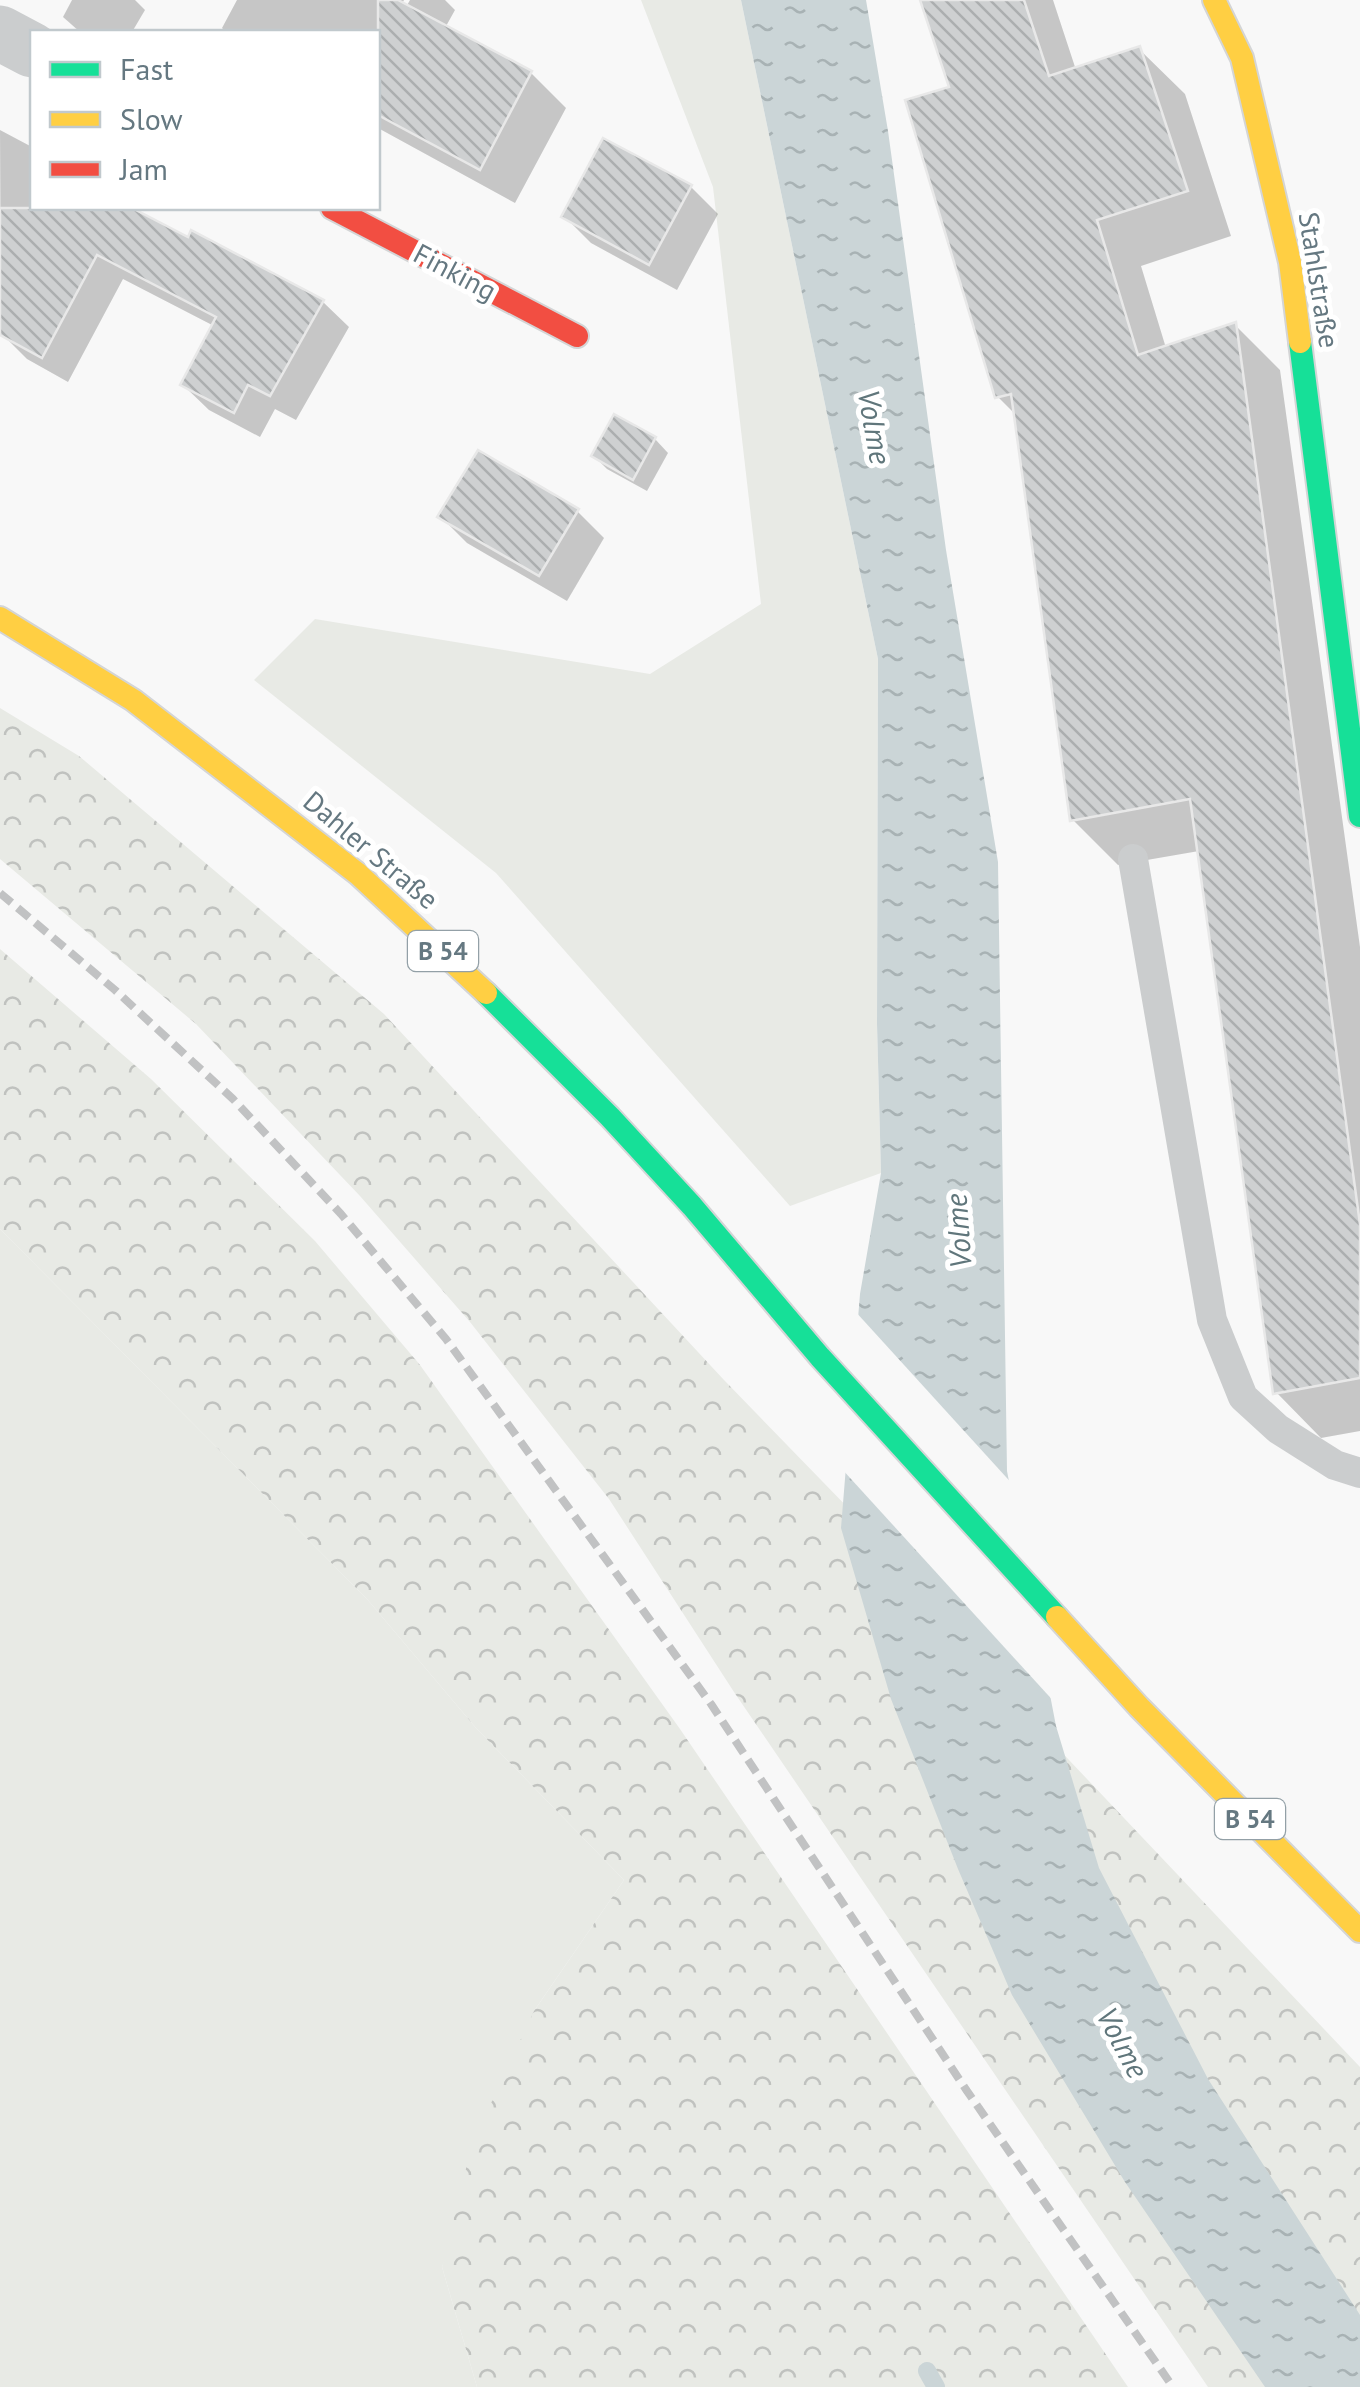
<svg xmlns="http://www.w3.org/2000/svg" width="1360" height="2387" font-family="'PT Sans',sans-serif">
	<defs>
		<pattern id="forest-crowns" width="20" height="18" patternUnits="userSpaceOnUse" patternTransform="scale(2.5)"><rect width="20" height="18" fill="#e8eae5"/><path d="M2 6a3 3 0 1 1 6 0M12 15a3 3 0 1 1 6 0" fill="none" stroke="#c0c2bf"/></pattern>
		<pattern id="water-ripples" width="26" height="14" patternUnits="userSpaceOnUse" patternTransform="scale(2.5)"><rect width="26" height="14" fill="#cbd5d7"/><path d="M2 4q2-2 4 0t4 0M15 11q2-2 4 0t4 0" fill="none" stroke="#a8b2b4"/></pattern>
		<pattern id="building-back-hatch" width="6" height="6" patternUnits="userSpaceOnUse" patternTransform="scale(2.5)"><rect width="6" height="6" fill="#ced0d1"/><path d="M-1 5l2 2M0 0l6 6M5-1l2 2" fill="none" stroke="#abaeaf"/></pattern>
	</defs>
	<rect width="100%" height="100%" fill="#f8f8f8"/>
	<!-- grass -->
	<g fill="#e8eae5">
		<path d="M641,0H741L878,659L877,1024L881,1173L790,1206L496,873L254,680L315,619L650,674L761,604L713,187Z"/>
		<path d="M0,1229L367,1599L476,1728L624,1880L534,2011L442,2267L477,2387H0Z"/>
	</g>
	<!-- forest -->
	<g fill="url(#forest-crowns)">
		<path d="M0,708L79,756L384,1014L724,1380L890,1551L1051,1741L1360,2067V2387H1208L734,1692L609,1499L470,1322L360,1196L196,1024L0,859Z"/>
		<path d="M0,949L151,1079L315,1241L420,1365L680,1729L1128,2387H477L442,2267L472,2144L534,2011L624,1880L476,1728L367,1599L0,1229Z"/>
	</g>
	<!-- water -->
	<path fill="url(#water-ripples)" d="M741,0H866L888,131L946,550L998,862L1007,1471L1056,1726L1099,1868L1208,2079L1360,2315V2387H1265L1125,2182L1012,1995L958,1869L891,1699L841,1528L860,1294L881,1173L877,1024L878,659Z"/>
	<!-- pier -->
	<path fill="#f8f8f8" d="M854,1310L1016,1488L1058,1706L841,1468Z"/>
	<!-- shadow -->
	<g fill="#0003">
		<path d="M72,0H135L145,10L132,32H80L63,17Z"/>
		<path d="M237,0H404L397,13L401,16L410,0H445L455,10L445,28L531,73L566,108L515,203L378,128V32H226L222,28Z"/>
		<path d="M923,0H1053L1076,70L1139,49L1185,94L1231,236L1141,266L1166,348L1235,325L1280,370L1360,947V1431L1321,1438L1276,1392L1199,851L1118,865L1073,820L1016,415L998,397L952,88Z"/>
		<path d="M0,130L32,147V208H127L189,240L323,302L349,327L296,420L275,409L260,437L209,410L183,385L214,326L123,279L68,382L27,359L1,333Z"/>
		<path d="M604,141L691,187L718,214L677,290L591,243L564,216Z"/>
		<path d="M615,418L655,439L668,453L647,491L607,469L594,456Z"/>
		<path d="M577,511L604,538L567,601L467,543L440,516Z"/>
	</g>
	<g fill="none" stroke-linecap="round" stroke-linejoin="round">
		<!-- stream -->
		<path stroke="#cbd5d7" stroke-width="18" d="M927,2371L936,2387"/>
	</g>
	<!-- building -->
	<g fill="url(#building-back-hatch)" stroke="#e8e8e8" stroke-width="2.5">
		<path d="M378,0H398L532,71L480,170L378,115Z"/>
		<path d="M920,0H1024L1049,76L1140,46L1188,191L1097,220L1138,355L1236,322L1360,1224V1378L1273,1394L1190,799L1070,821L1011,394L995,398L905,100L949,87Z"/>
		<path d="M603,138L692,185L649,265L561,217Z"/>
		<path d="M0,208H132L188,237L191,230L324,300L270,396L248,385L234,413L180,385L216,317L97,255L42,358L0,335Z"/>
		<path d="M614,414L656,437L633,480L591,456Z"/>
		<path d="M478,450L579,509L539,576L437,517Z"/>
	</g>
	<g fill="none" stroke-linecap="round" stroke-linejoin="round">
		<defs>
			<g id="fast">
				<path d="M1300,342L1360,816"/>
				<path d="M486,993L610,1117L692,1206L820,1357L1057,1617"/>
			</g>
			<g id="slow">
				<path d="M1214,0L1242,58L1290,262L1300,342"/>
				<path d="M0,618L133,700L358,874L486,993"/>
				<path d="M1057,1617L1139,1707L1360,1931"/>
			</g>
			<path id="jam" d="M332,208L577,336"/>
		</defs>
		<!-- fast casing -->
		<use href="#fast" stroke="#d4d5d6" stroke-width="26"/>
		<!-- slow casing -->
		<use href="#slow" stroke="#d4d5d6" stroke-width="26"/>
		<!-- jam casing -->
		<use href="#jam" stroke="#d4d5d6" stroke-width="26"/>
		<!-- lane -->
		<path stroke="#cbcdce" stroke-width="30" d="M1133,859L1212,1320L1243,1397L1278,1429L1335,1465L1360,1473"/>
		<!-- street -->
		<path stroke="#cbcdce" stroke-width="55" d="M0,33L32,50"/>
		<!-- fast -->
		<use href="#fast" stroke="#16e098" stroke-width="22"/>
		<!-- slow -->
		<use href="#slow" stroke="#ffcf43" stroke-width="22"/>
		<!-- jam -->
		<use href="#jam" stroke="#f24e42" stroke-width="22"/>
		<!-- rail -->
		<path stroke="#c1c2c3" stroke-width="8" stroke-dasharray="15 8" stroke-linecap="butt" d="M0,893L115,990L233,1099L341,1214L446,1339L711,1704L967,2091L1173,2387"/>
	</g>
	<g text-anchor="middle" stroke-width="10" stroke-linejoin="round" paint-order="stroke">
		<!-- shield labels -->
		<g fill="#fff" stroke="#93a0a7" stroke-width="2.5">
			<rect x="408" y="931" width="70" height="40" rx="8"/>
			<rect x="1215" y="1799" width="70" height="40" rx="8"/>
		</g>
		<g font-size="25" font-weight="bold" fill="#657881">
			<text x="443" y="960">B 54</text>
			<text x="1250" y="1828">B 54</text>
		</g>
		<!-- street labels -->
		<g font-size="28" fill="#657881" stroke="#fff">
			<text transform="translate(455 272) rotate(28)" y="10">Finking</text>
			<text transform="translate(1319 280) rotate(81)" y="10">Stahlstraße</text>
			<text transform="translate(371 850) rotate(40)" y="10">Dahler Straße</text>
		</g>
		<!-- water labels -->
		<g font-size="30" font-style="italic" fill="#60767b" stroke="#fff">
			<text transform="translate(874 427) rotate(80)" y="10">Volme</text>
			<text transform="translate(959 1231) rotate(-94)" y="10">Volme</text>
			<text transform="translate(1122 2043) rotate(62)" y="10">Volme</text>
		</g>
	</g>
	<!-- legend -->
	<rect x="30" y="30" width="350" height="180" fill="#ffffff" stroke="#c1c9cd" stroke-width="2.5"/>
	<rect x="50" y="62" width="50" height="15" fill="#16e098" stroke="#c1c9cd" stroke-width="2.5"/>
	<text x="120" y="80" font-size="30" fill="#657881">Fast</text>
	<rect x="50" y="112" width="50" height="15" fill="#ffcf43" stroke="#c1c9cd" stroke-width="2.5"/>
	<text x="120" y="130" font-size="30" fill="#657881">Slow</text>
	<rect x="50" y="162" width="50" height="15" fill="#f24e42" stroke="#c1c9cd" stroke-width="2.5"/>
	<text x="120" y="180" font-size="30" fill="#657881">Jam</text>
</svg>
